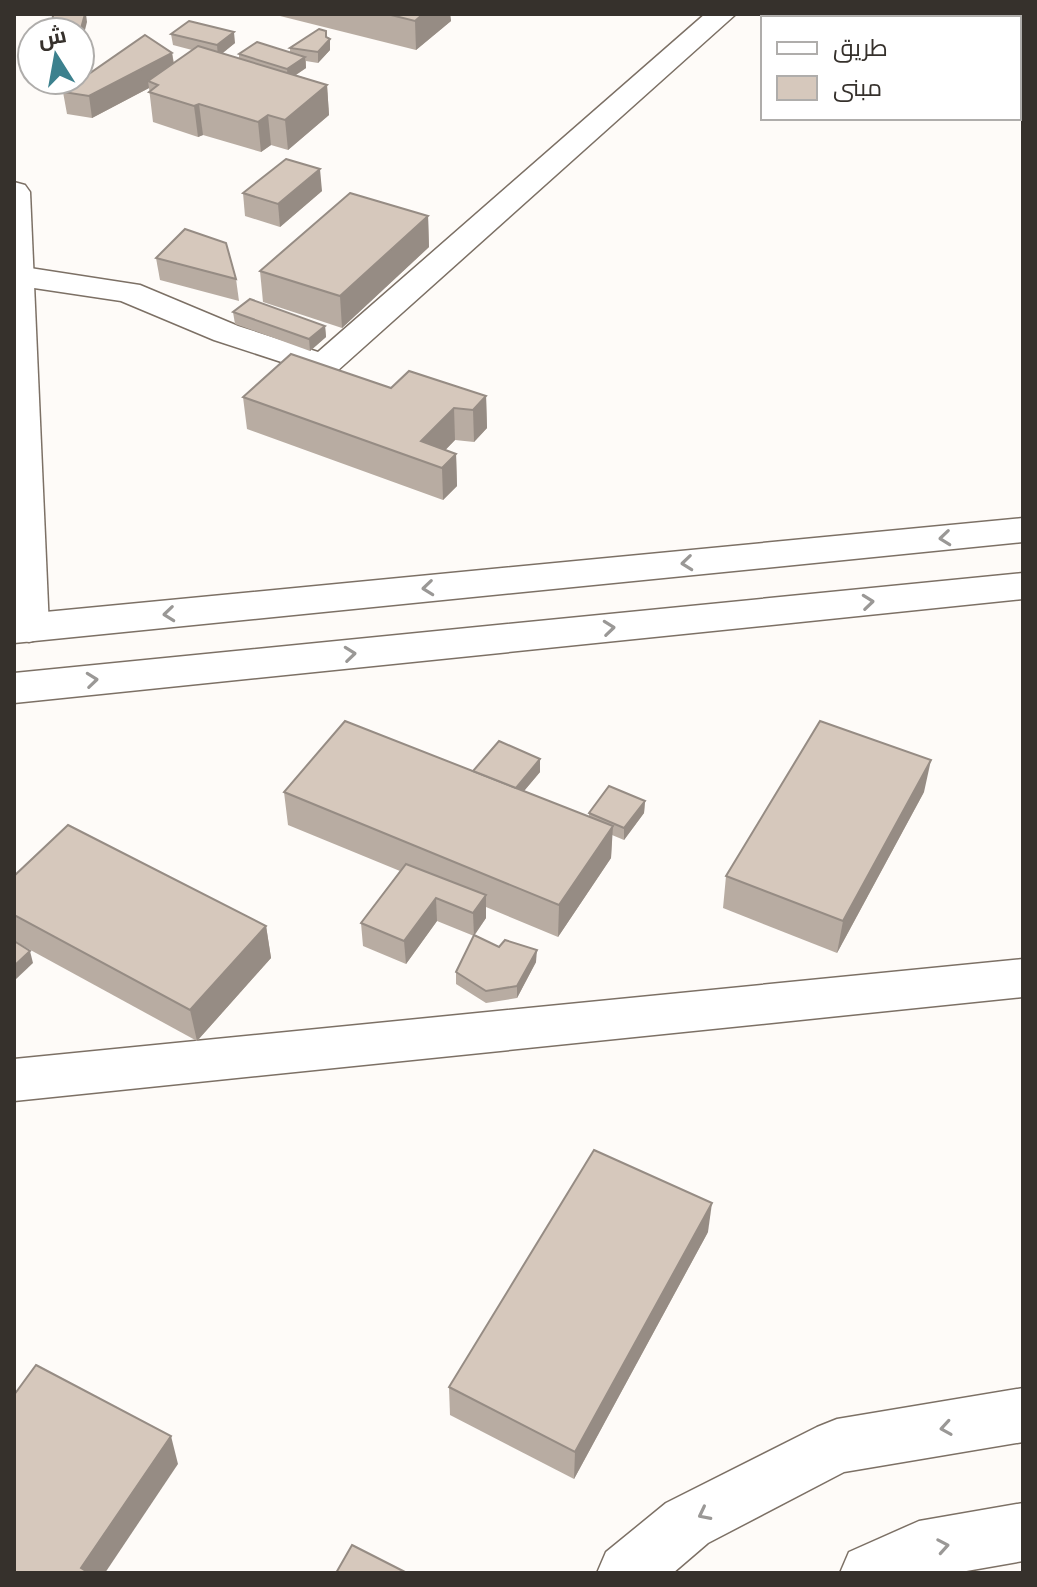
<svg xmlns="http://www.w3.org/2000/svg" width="1037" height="1587" font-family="'DM Sans',Cairo,sans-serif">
	<rect width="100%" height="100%" fill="#fefbf8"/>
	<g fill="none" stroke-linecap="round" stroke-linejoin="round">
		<defs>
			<g id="minor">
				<path d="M705,14H736L336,372L324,376L312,372L214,340L121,301L14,285V267L17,266L140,285L238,326L318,352Z"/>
				<path d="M838,14H880L883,18H841Z"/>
				<path d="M1019,43L1023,44V62L1019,61Z"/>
				<path d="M1023,959V997L14,1101V1059Z"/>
				<path d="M1023,1388V1442L844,1472L708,1543L673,1573H597L606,1552L666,1503L817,1427L837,1419Z"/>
				<path d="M1023,1503V1561L955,1573H840L849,1552L919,1521Z"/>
			</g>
			<path id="secondary" d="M14,182L25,185L30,192L49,628L43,638L29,642L14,637Z"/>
			<g id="primary">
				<path d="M1023,518V542L14,643V615Z"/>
				<path d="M1023,573V599L14,703V673Z"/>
			</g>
		</defs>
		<!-- minor casing -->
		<use href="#minor" stroke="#7c7065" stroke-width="3"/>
		<!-- secondary casing -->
		<use href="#secondary" stroke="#7c7065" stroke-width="3"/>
		<!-- primary casing -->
		<use href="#primary" stroke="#7c7065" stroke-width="3"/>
		<!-- minor -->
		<use href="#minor" fill="#fff" fill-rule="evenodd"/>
		<!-- secondary -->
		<use href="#secondary" fill="#fff" fill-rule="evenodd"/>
		<!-- primary -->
		<use href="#primary" fill="#fff" fill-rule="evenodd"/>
	</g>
	<!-- wall -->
	<g fill="#b8aca2">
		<path d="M272,14H450L451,21L416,50Z"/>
		<path d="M171,34L235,43L222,53L239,58V54L290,52V48L327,37L330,39V50L318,63L306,61V68L296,75L327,85L329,115L288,150L271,145L261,152L203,135L198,137L153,122L149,88L92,118L67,114L63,92L172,53L174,63L192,50L173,45Z"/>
		<path d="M322,191L280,227L245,216L243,193Z"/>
		<path d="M428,216L429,247L342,328L263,302L260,271Z"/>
		<path d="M156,258L236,279L239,301L160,280Z"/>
		<path d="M233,312L325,326L326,337L310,351L235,324Z"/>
		<path d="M391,388L486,396L487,428L474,442L455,440L445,450L456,454L457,486L443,500L247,429L243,397Z"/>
		<path d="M540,759V772L524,791L589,817V813L645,801L644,813L624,840L612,835L611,858L558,937L486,907V918L474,935L499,947L536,962L517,998L486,1003L456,984V972L474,936L437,921L406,964L363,946L361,923L400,871L288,825L284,792L473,771Z"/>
		<path d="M924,792L837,953L723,908L726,876Z"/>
		<path d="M14,876L266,926L271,958L197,1041L14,941Z"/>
		<path d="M708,1232L574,1479L450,1415L449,1387Z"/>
	</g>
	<!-- shaded-wall -->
	<g fill="#968c84">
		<path d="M85,14H86L87,22L80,50V32Z"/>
		<path d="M423,14H450L451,21L416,50L415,21Z"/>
		<path d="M326,31L327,42L330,39V50L318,63V52Z"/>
		<path d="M234,32L235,43L218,57L217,45Z"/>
		<path d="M172,53L175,74L148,81L149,88L92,118L89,96Z"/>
		<path d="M305,57L306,68L288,80L287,69Z"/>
		<path d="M327,85L329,115L288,150L285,120Z"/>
		<path d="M199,104L203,135L198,137L194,106Z"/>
		<path d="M268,115L271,145L261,152L258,122Z"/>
		<path d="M320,169L322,191L280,227L278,204Z"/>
		<path d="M428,216L429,247L342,328L340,296Z"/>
		<path d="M325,326L326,337L310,351L309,339Z"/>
		<path d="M486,396L487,428L474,442L473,410Z"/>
		<path d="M454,408L455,440L432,464L421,441Z"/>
		<path d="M456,454L457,486L443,500L442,468Z"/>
		<path d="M540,759V772L508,810V798Z"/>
		<path d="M931,760L924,792L837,953L843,921Z"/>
		<path d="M645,801L644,813L624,840V828Z"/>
		<path d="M613,826L611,858L558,937L559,905Z"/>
		<path d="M486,895V918L474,936L473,913Z"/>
		<path d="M436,898L437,921L406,964L404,941Z"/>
		<path d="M266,926L271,958L197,1041L190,1010Z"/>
		<path d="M537,950L536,962L517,998V986Z"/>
		<path d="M30,951L33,963L14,981V966Z"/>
		<path d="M712,1203L708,1232L574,1479L575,1452Z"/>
		<path d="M171,1436L178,1464L105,1573H83L81,1568Z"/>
	</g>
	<!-- building -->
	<g fill="#d6c8bc" stroke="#968c84" stroke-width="2">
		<path d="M53,14H85L80,32H52Z"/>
		<path d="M387,14H423L415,21Z"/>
		<path d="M189,21L234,32L217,45L171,34Z"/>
		<path d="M319,29L326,31V37L330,39L318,52L290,48Z"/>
		<path d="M145,35L172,53L89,96L63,92Z"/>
		<path d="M257,42L305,57L287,69L239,54Z"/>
		<path d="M198,46L327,85L285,120L268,115L258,122L199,104L194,106L149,92L158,85L148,81Z"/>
		<path d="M286,159L320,169L278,204L243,193Z"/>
		<path d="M350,193L428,216L340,296L260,271Z"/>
		<path d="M185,229L226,243L236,279L156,258Z"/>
		<path d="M250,299L325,326L309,339L233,312Z"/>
		<path d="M291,354L391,388L409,371L486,396L473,410L454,408L421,441L456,454L442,468L243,397Z"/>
		<path d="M345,721L613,826L559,905L284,792Z"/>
		<path d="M820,721L931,760L843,921L726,876Z"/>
		<path d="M499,741L540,759L516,788L473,771Z"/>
		<path d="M609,786L645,801L624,828L589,813Z"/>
		<path d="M68,825L266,926L190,1010L14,915V876Z"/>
		<path d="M406,864L486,895L473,913L436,898L404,941L361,923Z"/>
		<path d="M474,935L499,947L505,940L537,950L517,986L486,991L456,972Z"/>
		<path d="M14,941L30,951L14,966Z"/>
		<path d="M594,1150L712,1203L575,1452L449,1387Z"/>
		<path d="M36,1365L171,1436L81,1568L89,1573H14V1395Z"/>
		<path d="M352,1545L407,1573H336Z"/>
	</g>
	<!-- one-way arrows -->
	<defs><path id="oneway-chevron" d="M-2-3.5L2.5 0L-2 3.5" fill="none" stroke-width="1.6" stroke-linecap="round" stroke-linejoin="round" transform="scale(2)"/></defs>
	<g stroke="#9a9896">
		<use href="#oneway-chevron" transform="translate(945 538) rotate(174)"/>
		<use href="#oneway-chevron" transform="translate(687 563) rotate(174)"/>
		<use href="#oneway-chevron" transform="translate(428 588) rotate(174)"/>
		<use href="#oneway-chevron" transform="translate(868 602) rotate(-6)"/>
		<use href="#oneway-chevron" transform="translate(169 614) rotate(174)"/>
		<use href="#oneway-chevron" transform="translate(609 628) rotate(-6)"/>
		<use href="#oneway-chevron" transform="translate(350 654) rotate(-6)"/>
		<use href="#oneway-chevron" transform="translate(92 680) rotate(-6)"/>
		<use href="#oneway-chevron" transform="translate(946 1428) rotate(171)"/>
		<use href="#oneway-chevron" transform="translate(704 1514) rotate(153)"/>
		<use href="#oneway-chevron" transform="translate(943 1546) rotate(-10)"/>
	</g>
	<!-- border -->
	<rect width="1037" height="1587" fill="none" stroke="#36312c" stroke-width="32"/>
	<!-- legend -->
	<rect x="761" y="16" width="260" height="104" fill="#ffffff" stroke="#afadab" stroke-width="2"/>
	<rect x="777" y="42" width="40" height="12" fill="#ffffff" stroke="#afadab" stroke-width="2"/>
	<text x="833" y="56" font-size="24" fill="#36312c">طريق</text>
	<rect x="777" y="76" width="40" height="24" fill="#d6c8bc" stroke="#afadab" stroke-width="2"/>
	<text x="833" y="96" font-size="24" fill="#36312c">مبنى</text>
	<!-- north arrow -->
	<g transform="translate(56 56) rotate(349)"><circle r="38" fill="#ffffff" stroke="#afadab" stroke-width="2"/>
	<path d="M0-6L14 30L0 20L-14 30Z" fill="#3c818e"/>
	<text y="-12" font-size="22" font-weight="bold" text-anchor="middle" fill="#36312c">ش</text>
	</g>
</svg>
